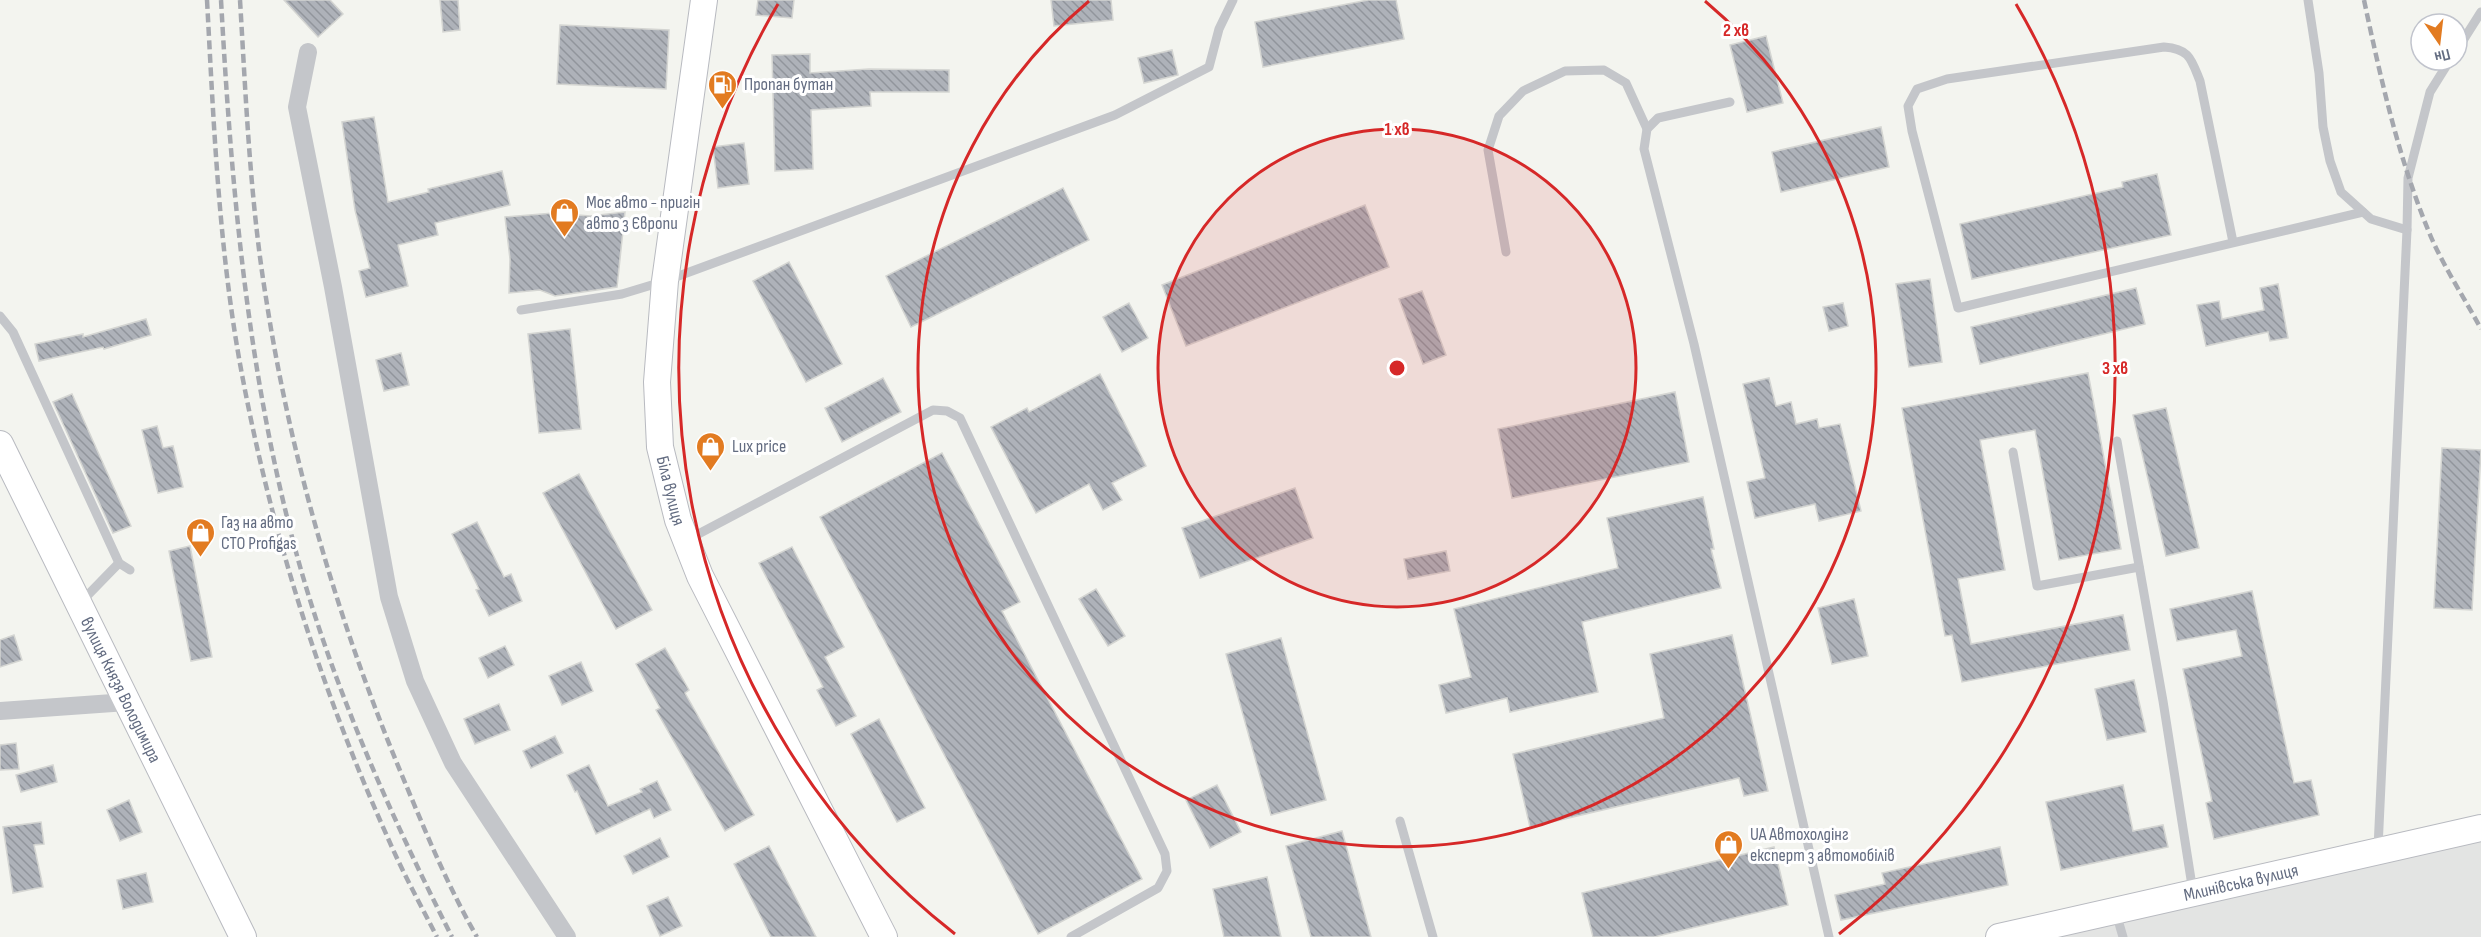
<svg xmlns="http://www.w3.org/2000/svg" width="2481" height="937" font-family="'Sofia Sans Condensed',sans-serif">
	<defs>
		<pattern id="building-back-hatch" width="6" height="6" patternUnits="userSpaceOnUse" patternTransform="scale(1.5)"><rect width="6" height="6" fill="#aeb2b9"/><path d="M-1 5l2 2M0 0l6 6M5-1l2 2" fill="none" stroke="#91959c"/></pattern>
	</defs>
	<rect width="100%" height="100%" fill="#f3f4ef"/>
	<!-- built -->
	<path fill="#e3e4e3" d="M2481,828V937H1999Z"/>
	<!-- building -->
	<g fill="url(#building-back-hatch)" stroke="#d4d5d2" stroke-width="1.5">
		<path d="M284,0H330L343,14L318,37Z"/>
		<path d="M440,0H458L460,30L443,32Z"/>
		<path d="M758,0H794L792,18L756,15Z"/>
		<path d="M1051,0H1111L1113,20L1054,26Z"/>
		<path d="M1368,0H1396L1404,39L1263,67L1255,22Z"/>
		<path d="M560,25L669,30L666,89L557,84Z"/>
		<path d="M1766,36L1783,103L1747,112L1730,45Z"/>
		<path d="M1172,50L1178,75L1144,83L1138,58Z"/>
		<path d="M810,54V73L869,69L949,70V92H870L871,106L811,110L813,169L775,171L772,55Z"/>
		<path d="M374,117L388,202L429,192L428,189L502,171L510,205L435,223L438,235L398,245L408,286L366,297L359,271L370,268L355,210L342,122Z"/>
		<path d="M1881,127L1889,167L1781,192L1772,152Z"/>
		<path d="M744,143L749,184L718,188L713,147Z"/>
		<path d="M2157,174L2171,235L1972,279L1960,224L2123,187L2122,182Z"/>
		<path d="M1063,188L1089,240L911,327L886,276Z"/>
		<path d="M1365,205L1389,267L1186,346L1162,285Z"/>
		<path d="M625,212L617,287L555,296L540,290L509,293L510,259L505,217L554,213L590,216Z"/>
		<path d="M789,262L842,364L806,382L753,281Z"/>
		<path d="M1930,279L1942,362L1909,367L1896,284Z"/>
		<path d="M2278,284L2288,338L2270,341L2268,332L2206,346L2197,305L2219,301L2222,319L2264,310L2260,288Z"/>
		<path d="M2136,288L2145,324L1980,364L1971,327Z"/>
		<path d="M1422,291L1446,355L1423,364L1399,299Z"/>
		<path d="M1129,303L1148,338L1122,352L1103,317Z"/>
		<path d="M1843,303L1848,326L1829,331L1823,307Z"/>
		<path d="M146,319L151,335L104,349L103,347L39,361L35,344L83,334V337Z"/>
		<path d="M570,329L581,429L539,433L528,334Z"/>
		<path d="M401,353L409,385L384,391L376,360Z"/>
		<path d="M2088,373L2121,549L2059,560L2035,430L1980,440L2005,570L1958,579L1971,644L2123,615L2130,650L1962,682L1952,635L1945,636L1902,408Z"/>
		<path d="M1100,374L1146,466L1112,483L1122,500L1103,510L1089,484L1036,513L991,427L1027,408L1029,412Z"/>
		<path d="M883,378L901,412L842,442L825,408Z"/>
		<path d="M1769,378L1776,406L1791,402L1796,424L1817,419L1819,428L1840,424L1861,511L1819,521L1815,504L1755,518L1747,482L1765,478L1743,384Z"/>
		<path d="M1675,392L1689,462L1512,498L1498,429Z"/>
		<path d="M72,394L131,526L113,533L53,402Z"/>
		<path d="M2166,408L2199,548L2166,556L2133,415Z"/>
		<path d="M157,426L163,448L173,446L183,487L158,493L142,430Z"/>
		<path d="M2442,448L2481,450L2472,610L2434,608Z"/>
		<path d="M942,453L1020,602L1002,611L1142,879L1038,934L820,517Z"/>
		<path d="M579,474L652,610L616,629L543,493Z"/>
		<path d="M1295,488L1313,538L1200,578L1182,528Z"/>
		<path d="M1703,497L1714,549H1711L1721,588L1582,622L1598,692L1510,712L1507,698L1446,713L1439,685L1471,677L1454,609L1618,568L1607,518Z"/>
		<path d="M477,522L504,577L511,574L522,601L489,616L476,590L479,589L452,534Z"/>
		<path d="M190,546L212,657L191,661L169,551Z"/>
		<path d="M792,547L844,647L825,657L856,716L836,726L817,690L823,687L759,563Z"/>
		<path d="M1446,551L1450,571L1408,579L1404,559Z"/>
		<path d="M1096,589L1125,636L1108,646L1079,599Z"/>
		<path d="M2252,591L2294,783L2311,780L2319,815L2214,839L2206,803L2212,801L2183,669L2242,656L2236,630L2177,641L2170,609Z"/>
		<path d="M1854,599L1868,656L1832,664L1818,608Z"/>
		<path d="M14,635L22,660L0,667V640Z"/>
		<path d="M1732,635L1768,791L1744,796L1739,778L1530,827L1513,754L1664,718L1650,654Z"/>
		<path d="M1281,638L1326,800L1271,815L1226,654Z"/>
		<path d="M505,646L514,665L488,678L479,658Z"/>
		<path d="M665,648L689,690L685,693L754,815L725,831L656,710L660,708L636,664Z"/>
		<path d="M581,662L593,691L562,705L549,676Z"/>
		<path d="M2134,680L2146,732L2107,740L2095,689Z"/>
		<path d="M499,704L510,730L475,744L464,719Z"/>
		<path d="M879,719L925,808L897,822L851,734Z"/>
		<path d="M555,736L563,753L531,768L523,751Z"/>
		<path d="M16,743L19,769L0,770V745Z"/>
		<path d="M53,765L57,782L21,792L16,775Z"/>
		<path d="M589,765L608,806L642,792L640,789L657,781L671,810L654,818L650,809L596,834L577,791L575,792L567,775Z"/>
		<path d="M1217,785L1241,832L1210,848L1186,800Z"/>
		<path d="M2123,785L2133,831L2163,825L2168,847L2061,870L2046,802Z"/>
		<path d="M129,800L142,832L120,841L107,810Z"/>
		<path d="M41,822L44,844L34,845L43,887L13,893L3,827Z"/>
		<path d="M1342,831L1371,937H1311L1286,846Z"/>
		<path d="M660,838L669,857L633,874L624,856Z"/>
		<path d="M769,846L816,937H771L734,864Z"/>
		<path d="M1774,847L1788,905L1654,937H1593L1582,893Z"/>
		<path d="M2000,847L2008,885L1841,920L1835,895L1885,884L1882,873Z"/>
		<path d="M146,873L153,902L123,909L117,880Z"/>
		<path d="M1267,877L1281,937H1224L1213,889Z"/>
		<path d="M668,897L682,926L660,936L647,906Z"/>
	</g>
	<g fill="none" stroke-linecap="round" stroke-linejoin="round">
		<defs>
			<g id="secondary">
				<path id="s1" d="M704,0L665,281L657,382L660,447L678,520L700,576L884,937"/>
				<path id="s2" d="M0,444L243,937"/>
				<path id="s3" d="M1999,937L2481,828"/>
			</g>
		</defs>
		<!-- secondary casing -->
		<use href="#secondary" stroke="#b8bac0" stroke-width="28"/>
		<!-- lane -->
		<g stroke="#c4c6ca" stroke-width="9">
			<path d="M2308,0L2319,73L2323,127L2330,161L2341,192L2371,219L2407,230L2378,848"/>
			<path d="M2457,50L2481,12"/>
			<path d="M1730,102L1658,118L1647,129L1644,149L1694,344L1829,937"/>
			<path d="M2407,230L2408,178L2430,92L2450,60"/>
			<path d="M2233,242L2200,81C2191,59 2190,49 2164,47L1947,79L1917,89L1908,106L1912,131L1958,308L2363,212"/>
			<path d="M1506,252L1488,150L1499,116L1523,91L1565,71L1604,70L1626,83L1647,129"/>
			<path d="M521,310L622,294L665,281L1115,115L1209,67L1219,29L1233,0"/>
			<path d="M0,316L13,332L119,563L130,570"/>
			<path d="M2117,441L2163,701L2193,892"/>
			<path d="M2013,452L2037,586L2139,567"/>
			<path d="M687,540L933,410L947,411L960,418L1165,854L1167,871L1158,888L1071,937"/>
			<path d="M81,602L119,563"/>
			<path d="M1400,821L1433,937"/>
			<path d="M2116,913L2123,937"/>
		</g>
		<!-- street -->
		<g stroke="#c4c6ca" stroke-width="18">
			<path d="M308,52L297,107L333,287L389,597L415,681L453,763L567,937"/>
			<path d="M0,711L127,702"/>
		</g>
		<!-- secondary -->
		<use href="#secondary" stroke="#fff" stroke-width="26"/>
		<!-- rail -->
		<g stroke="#a4a7ae" stroke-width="4.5" stroke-dasharray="9 4.5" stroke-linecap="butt">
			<path d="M207,0C214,128 219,258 244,385C274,541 322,691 387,836C402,871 420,904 437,937"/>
			<path d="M221,0C231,180 246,358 291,533C327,674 387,808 452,937"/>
			<path d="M240,0C246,99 250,200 266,298C291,460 338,621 401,773C424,828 447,885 477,937"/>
			<path d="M2364,0C2381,80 2399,161 2431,237C2445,269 2465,299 2481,329"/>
		</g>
	</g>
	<!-- distance rings -->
	<circle cx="1397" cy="368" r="239" fill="#d62828" fill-opacity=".12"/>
	<g fill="none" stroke="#d62828" stroke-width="3">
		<circle cx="1397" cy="368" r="239"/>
		<path d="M1705 1A479 479 0 1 1 1089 1"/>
		<path d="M955 934A718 718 0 0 1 778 4M2016 4A718 718 0 0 1 1839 934"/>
	</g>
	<!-- icons -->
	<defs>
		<symbol id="fuel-pin" viewBox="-11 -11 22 30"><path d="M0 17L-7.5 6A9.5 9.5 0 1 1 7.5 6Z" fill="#e27b21" stroke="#fff"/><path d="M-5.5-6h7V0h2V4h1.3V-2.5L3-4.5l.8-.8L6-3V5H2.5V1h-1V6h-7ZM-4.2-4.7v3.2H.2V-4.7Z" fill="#fff"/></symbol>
		<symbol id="shop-pin" viewBox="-11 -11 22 30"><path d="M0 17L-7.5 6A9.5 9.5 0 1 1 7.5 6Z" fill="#e27b21" stroke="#fff"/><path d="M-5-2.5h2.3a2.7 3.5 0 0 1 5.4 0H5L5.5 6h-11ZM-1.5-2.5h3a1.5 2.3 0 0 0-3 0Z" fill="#fff"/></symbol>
	</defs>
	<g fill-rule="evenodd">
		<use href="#fuel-pin" x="706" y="68" width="33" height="45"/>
		<use href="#shop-pin" x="548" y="196" width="33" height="45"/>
		<use href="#shop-pin" x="694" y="430" width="33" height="45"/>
		<use href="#shop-pin" x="184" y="516" width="33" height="45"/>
		<use href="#shop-pin" x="1712" y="828" width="33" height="45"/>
	</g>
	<g text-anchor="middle" stroke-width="6" stroke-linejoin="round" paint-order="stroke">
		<!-- poi labels -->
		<g font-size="18" fill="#636c81" stroke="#fff" text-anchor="start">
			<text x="744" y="90">Пропан бутан</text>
			<text x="586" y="208">Моє авто - пригін<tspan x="586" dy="21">авто з Європи</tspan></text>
			<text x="732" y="452">Lux price</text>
			<text x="221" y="528">Газ на авто<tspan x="221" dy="21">СТО Profigas</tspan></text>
			<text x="1750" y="840">UA Автохолдінг<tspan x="1750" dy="21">експерт з автомобілів</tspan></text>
		</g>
		<!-- street labels -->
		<g font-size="18" fill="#636c81" stroke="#fff">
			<text dy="6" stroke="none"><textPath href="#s1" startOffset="495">Біла вулиця</textPath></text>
			<text dy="6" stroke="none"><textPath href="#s2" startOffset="274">вулиця Князя Володимира</textPath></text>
			<text dy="6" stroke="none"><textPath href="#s3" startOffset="248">Млинівська вулиця</textPath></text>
		</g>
	</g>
	<circle cx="1397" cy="368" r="9" fill="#d62828" stroke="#fff" stroke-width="3"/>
	<g font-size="18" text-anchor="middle" font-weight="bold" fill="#d62828" stroke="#fff" stroke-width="6" stroke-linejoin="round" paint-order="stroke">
		<text x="1736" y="36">2 хв</text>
		<text x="1397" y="135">1 хв</text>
		<text x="2115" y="374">3 хв</text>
	</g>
	<!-- north arrow -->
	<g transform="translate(2439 42) rotate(166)"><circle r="28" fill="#ffffff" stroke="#c1c4cd" stroke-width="1.5"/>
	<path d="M0-4.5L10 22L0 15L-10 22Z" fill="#e27b21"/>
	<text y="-9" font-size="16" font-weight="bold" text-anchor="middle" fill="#636c81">Пн</text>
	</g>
</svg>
